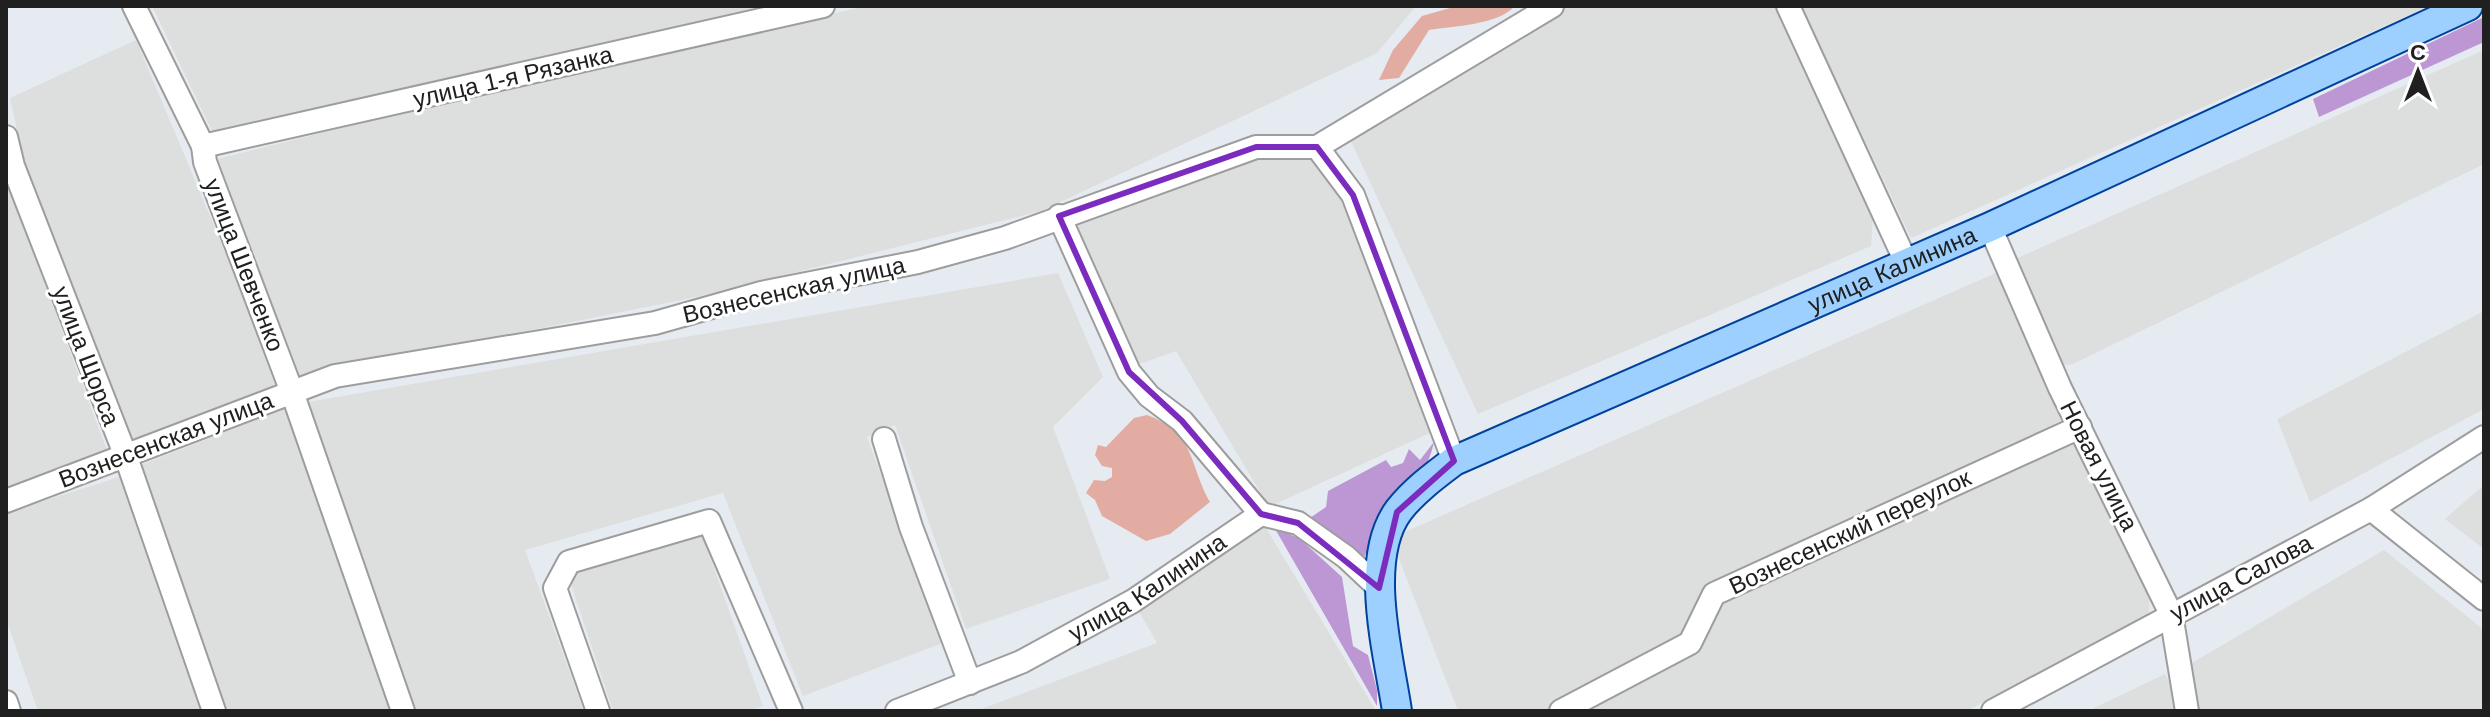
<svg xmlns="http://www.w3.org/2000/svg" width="2490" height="717" font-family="Arial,sans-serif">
	<rect width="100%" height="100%" fill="#e6ebf1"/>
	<!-- residential -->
	<g fill="#dddede">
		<path d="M152,6H780L213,133Z"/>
		<path d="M867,6H1416L1377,53L1041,211L701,296L298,377L213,160L487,92Z"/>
		<path d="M1558,6H1776L1873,218L1871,246L1478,414L1349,137Z"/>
		<path d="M1801,6H2429L1911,238Z"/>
		<path d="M136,40L281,385L131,443L23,157L10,98Z"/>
		<path d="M2484,50V164L2073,364L2063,365L2013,260Z"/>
		<path d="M1312,152L1356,219L1432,432L1269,507L1176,351L1137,365L1075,226L1256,157Z"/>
		<path d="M6,181L108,453L6,492Z"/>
		<path d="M1058,273L1103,377L1053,427L1110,579L966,629L895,425L867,437L943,643L803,696L723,493L525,550L584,711H414L308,402Z"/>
		<path d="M1996,273L2043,379L2151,586L2148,619L1966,711H1458L1396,551L1400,534Z"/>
		<path d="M2484,311V409L2310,502L2277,419Z"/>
		<path d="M285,409L392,711H227L141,465Z"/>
		<path d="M119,477L200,711H38L6,619V513Z"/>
		<path d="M2484,485V549L2445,519Z"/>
		<path d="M1263,523L1376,711H976L1157,643L1137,608Z"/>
		<path d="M701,532L763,706L749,711H613L570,581L577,568Z"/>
		<path d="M2384,550L2484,630V711H2191L2185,667Z"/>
		<path d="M2165,674L2177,697L2178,711H2088Z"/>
	</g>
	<!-- forest -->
	<g fill="#bd97d4">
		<path d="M2484,17V42L2319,117L2313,99Z"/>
		<path d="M1434,442C1425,487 1383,518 1363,559L1304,522L1326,507L1328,491L1386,460L1391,467L1403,463L1409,449L1420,460Z"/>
		<path d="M1274,527L1300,539L1342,577L1353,646L1368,655L1377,690V706Z"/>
	</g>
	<!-- water -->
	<g fill="#e2aca3">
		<path d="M1457,6H1515C1498,25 1453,26 1429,30L1399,78L1379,80L1393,50L1422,16Z"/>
		<path d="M1147,415C1196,433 1189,465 1210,502L1170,534L1146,541L1102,516L1095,500L1086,493L1094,480L1105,481L1112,477V468L1102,466L1095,455L1098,445L1106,447L1134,418Z"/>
	</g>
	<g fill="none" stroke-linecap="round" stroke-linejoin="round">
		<defs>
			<g id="minor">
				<path d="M134,6L203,146L205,162L292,392L403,711"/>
				<path d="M1788,6L1906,262"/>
				<path d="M6,137L13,166L125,454L214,711"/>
				<path d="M203,146L823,6"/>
				<path d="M1317,147L1353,195L1454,461"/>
				<path d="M1059,216L1129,372L1149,396L1182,421L1261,514"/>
				<path d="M1990,227L2060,388L2171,614L2187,711"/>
				<path d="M884,439L911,527L970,683"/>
				<path d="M6,501L335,376L655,323L761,293L918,262L1005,238L1256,147H1317L1552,6"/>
				<path d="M2371,509L2484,599"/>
				<path d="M6,702L9,711"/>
				<path d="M598,711L555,588L569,562L709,521L791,711"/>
				<path id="s1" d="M897,711L1021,662L1133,601L1261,514L1298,523L1346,557L1379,588"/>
				<path d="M1561,711L1690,643L1714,594L2080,427"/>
				<path d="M1993,711L2371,509L2484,437"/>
			</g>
			<g id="major">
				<path id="s2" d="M1397,711C1389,656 1362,559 1399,510C1414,491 1434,476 1454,461L1990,227L2468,6"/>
			</g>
		</defs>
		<!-- minor casing -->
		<use href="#minor" stroke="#9d9d9d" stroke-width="26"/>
		<!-- major casing -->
		<use href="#major" stroke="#00429c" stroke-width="32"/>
		<!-- minor -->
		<use href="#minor" stroke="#fff" stroke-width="22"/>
		<!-- major -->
		<use href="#major" stroke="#9dd0ff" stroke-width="28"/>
	</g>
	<!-- marked area -->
	<path fill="none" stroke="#7b2cbf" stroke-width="6" stroke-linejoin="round" d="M1256,147H1317L1353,195L1454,461L1397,512L1379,588L1298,523L1261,514L1182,421L1129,372L1059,216Z"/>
	<g text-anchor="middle" stroke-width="6" stroke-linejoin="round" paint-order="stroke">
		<!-- street labels -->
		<g font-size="24" fill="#202020" stroke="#fff">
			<text transform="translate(513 77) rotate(-13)" y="8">улица 1-я Рязанка</text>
			<text transform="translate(244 265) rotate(69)" y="8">улица Шевченко</text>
			<text dy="8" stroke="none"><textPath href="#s2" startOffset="758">улица Калинина</textPath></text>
			<text transform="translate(794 290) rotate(-13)" y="8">Вознесенская улица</text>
			<text transform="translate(86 356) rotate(69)" y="8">улица Щорса</text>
			<text transform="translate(166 440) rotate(-21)" y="8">Вознесенская улица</text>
			<text transform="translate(2099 466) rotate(63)" y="8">Новая улица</text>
			<text transform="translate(1850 532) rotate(-25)" y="8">Вознесенский переулок</text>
			<text transform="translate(2241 578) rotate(-28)" y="8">улица Салова</text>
			<text dy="8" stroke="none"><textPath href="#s1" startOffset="280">улица Калинина</textPath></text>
		</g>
	</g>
	<!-- border -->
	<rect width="2490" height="717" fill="none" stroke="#202020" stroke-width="16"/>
	<!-- north arrow -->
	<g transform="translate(2418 72)" stroke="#ffffff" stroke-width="6" paint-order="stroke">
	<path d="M0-6L14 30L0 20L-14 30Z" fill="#202020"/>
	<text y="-12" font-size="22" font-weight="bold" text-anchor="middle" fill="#202020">С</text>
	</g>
</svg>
